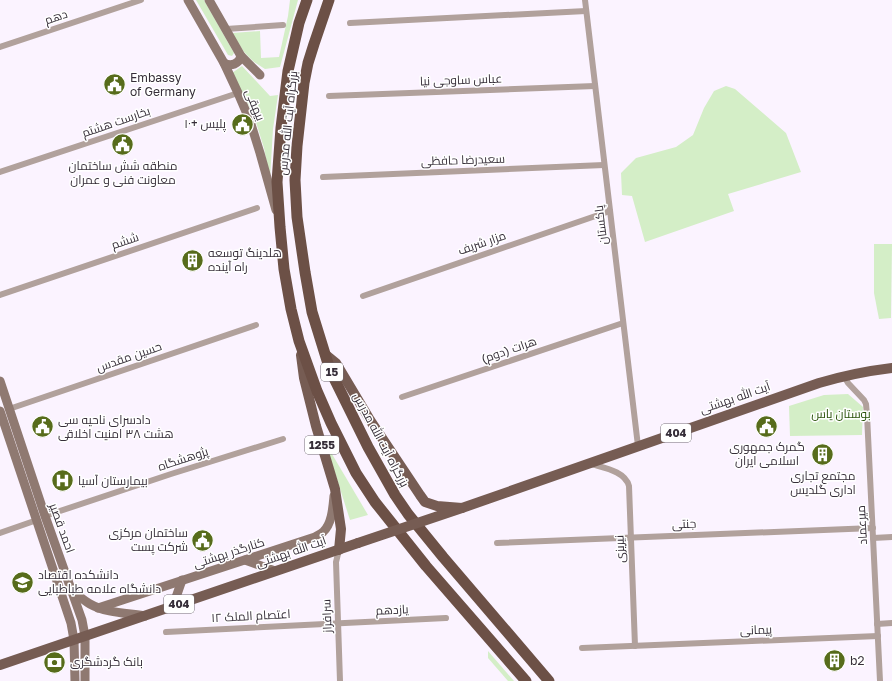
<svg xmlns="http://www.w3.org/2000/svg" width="892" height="681" font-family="'Golos Text',Cairo,sans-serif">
	<rect width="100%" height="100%" fill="#fbf3ff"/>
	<!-- green -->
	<g fill="#d4eec7">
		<path d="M196,0H204L234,53L232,56L228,55Z"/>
		<path d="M290,0H298L280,67L265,69L254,62L244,52L232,33L260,31L261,58L279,57L288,16Z"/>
		<path d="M242,66L270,96L278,95L273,129L270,179L264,148L254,116L232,73Z"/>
		<path d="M726,86L735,89L786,133L801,172L728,194L734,211L645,242L632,196L622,195L621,173L636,158L676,147L693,135L704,108L714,91Z"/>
		<path d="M874,244H892L891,318L879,319L874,293Z"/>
		<path d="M848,394L863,407L862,435L790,436L789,406L824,395Z"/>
		<path d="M327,448L329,449L368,515L350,520Z"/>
		<path d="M488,651L514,681H508L488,658Z"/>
	</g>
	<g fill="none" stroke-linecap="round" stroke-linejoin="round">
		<!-- minor -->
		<g stroke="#b1a19c" stroke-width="6">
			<path d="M585,0L638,446"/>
			<path d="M350,23L586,11"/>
			<path d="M226,29L283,25"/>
			<path d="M0,47L141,0"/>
			<path d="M329,96L595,86"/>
			<path d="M0,172L238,93"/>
			<path d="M323,177L604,165"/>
			<path d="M0,295L257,208"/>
			<path d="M363,296L610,211"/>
			<path d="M844,376L848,383L864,400L866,404L867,415L880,681"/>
			<path d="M402,397L623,323"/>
			<path d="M9,409L256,325"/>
			<path d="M591,464C604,468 625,471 629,486L635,646"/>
			<path d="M45,516L171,474L283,439"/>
			<path d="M0,533L37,520"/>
			<path d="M873,538L892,537"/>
			<path d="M497,543L873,528"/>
			<path d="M339,550L336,562L340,681"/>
			<path d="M877,624L892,623"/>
			<path d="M166,632L446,618"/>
			<path d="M582,648L878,636"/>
		</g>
		<!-- secondary -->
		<g stroke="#8f7971" stroke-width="9">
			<path d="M188,0L224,63L238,93L250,121L260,153L276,210"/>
			<path d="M209,0L241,56L260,75"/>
			<path d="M224,63C231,67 239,64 241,56"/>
			<path d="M0,381L45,516L82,620L85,636V681"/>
			<path d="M0,411L71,623L74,640L75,681"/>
			<path d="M245,560L275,571"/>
			<path d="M72,591C78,595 83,600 90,604C106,613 127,613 145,616"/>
			<path d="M173,606L182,580"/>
			<path d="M98,608L315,537C318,535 321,534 323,532C332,524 333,507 334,496"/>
		</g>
		<!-- primary -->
		<g stroke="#765c53" stroke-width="10">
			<path d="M325,354L336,363L370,420L420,495L425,502L437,506L462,508L819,383C843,376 867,371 892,368"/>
			<path d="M301,355L304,378L316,426L335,489L341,529L339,550"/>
			<path d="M0,665L358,543"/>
		</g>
		<!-- trunk -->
		<g stroke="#6c5046" stroke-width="11">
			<path d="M307,0L299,23L288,71L281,128L277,182L280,227L284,269L291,309L299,341L317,391L331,423L356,473L375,502L426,566L526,681"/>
			<path d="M329,0L314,44L308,63L304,83L297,146L295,180L297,217L305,272L312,312L325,354L330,370L368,447L395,495L408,514L443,557L549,681"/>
		</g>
		<!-- primary-bridge -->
		<path stroke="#765c53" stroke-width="10" d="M358,543L462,508"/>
	</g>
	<!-- icons -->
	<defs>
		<symbol id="civic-disc" viewBox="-11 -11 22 22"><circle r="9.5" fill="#576c1b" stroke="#fff"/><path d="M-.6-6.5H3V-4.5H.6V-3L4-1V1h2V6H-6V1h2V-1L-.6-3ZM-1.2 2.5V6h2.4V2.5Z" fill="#fff"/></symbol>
		<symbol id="building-disc" viewBox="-11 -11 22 22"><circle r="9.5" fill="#576c1b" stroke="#fff"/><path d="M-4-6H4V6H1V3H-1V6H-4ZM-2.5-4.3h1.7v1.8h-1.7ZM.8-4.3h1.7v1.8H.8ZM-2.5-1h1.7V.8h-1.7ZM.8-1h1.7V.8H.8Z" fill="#fff"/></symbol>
		<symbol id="hospital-disc" viewBox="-11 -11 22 22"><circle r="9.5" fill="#576c1b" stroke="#fff"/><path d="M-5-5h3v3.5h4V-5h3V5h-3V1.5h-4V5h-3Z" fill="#fff"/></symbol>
		<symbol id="university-disc" viewBox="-11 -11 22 22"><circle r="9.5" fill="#576c1b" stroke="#fff"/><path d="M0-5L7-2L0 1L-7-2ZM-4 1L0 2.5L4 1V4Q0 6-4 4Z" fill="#fff"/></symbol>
		<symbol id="bank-disc" viewBox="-11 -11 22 22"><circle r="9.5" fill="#576c1b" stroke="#fff"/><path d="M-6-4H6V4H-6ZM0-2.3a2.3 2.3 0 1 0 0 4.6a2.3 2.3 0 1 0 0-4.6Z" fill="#fff"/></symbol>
	</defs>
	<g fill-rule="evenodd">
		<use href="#civic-disc" x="102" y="72" width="25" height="25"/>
		<use href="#civic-disc" x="230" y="112" width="25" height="25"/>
		<use href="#civic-disc" x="110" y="132" width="25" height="25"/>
		<use href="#building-disc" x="180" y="248" width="25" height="25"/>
		<use href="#civic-disc" x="754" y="414" width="25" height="25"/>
		<use href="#civic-disc" x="30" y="414" width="25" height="25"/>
		<use href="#building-disc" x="810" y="442" width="25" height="25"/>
		<use href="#hospital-disc" x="50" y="468" width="25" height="25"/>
		<use href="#civic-disc" x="190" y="528" width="25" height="25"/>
		<use href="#university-disc" x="10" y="570" width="25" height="25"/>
		<use href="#building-disc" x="822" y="648" width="25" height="25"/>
		<use href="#bank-disc" x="42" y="650" width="25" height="25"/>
	</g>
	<g text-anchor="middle" stroke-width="3" stroke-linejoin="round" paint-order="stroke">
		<!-- shield labels -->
		<g fill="#fff" stroke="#726d74" stroke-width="1">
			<rect x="321" y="363" width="22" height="18" rx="3"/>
			<rect x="661" y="424" width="30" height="18" rx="3"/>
			<rect x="305" y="436" width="34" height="18" rx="3"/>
			<rect x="164" y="595" width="30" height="18" rx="3"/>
		</g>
		<g font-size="11" font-weight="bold" fill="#362e39">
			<text x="332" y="376">15</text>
			<text x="676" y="437">404</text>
			<text x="322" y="449">1255</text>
			<text x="179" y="608">404</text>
		</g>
		<!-- street labels -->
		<g font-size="12" fill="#362e39" stroke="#fff">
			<text transform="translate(56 17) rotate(-18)" y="4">دهم</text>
			<text transform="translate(461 80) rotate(-2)" y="4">عباس ساوجی نیا</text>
			<text transform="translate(255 105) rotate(68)" y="4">بیهقی</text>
			<text transform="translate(116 122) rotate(-19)" y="4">بخارست هشتم</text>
			<text transform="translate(288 123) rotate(-84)" y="4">بزرگراه آیت الله مدرس</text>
			<text transform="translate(463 160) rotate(-2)" y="4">سعیدرضا حافظی</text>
			<text transform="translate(601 225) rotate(-97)" y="4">پاکستان</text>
			<text transform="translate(125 241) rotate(-19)" y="4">ششم</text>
			<text transform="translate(482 243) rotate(-19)" y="4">مزار شریف</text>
			<text transform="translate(509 350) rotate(-19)" y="4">هرات (دوم)</text>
			<text transform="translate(129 357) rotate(-19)" y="4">حسین مقدس</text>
			<text transform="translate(735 398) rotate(-19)" y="4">آیت الله بهشتی</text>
			<text transform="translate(381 440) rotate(62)" y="4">بزرگراه آیت الله مدرس</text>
			<text transform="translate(183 459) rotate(-18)" y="4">پژوهشگاه</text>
			<text transform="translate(684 524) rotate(-2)" y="4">جنتی</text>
			<text transform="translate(862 525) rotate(-93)" y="4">میرعماد</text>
			<text transform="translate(62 528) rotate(70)" y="4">احمد قصیر</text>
			<text transform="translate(620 549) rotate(-92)" y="4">نیریزی</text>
			<text transform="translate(291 552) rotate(-19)" y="4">آیت الله بهشتی</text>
			<text transform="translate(229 553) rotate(-18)" y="4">کنارگذر بهشتی</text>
			<text transform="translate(392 610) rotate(-3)" y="4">یازدهم</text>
			<text transform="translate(251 616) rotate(-3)" y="4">اعتصام الملک ۱۲</text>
			<text transform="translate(327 616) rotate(-92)" y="4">سرافراز</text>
			<text transform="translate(756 630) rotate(-2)" y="4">پیمانی</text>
		</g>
		<!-- poi labels -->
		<g font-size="12" fill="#362e39" stroke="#fff" text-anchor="start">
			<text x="130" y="82">Embassy<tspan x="130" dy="14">of Germany</tspan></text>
			<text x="226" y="128" text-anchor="end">پلیس +۱٠</text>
			<text x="123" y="170" text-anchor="middle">منطقه شش ساختمان<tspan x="123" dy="14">معاونت فنی و عمران</tspan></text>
			<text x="208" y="257">هلدینگ توسعه<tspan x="208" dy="14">راه آینده</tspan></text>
			<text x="58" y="424">دادسرای ناحیه سی<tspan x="58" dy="14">هشت ۳۸ امنیت اخلاقی</tspan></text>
			<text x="767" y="451" text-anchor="middle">گمرک جمهوری<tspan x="767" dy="14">اسلامی ایران</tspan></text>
			<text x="823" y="480" text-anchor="middle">مجتمع تجاری<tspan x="823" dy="14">اداری گلدیس</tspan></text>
			<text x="78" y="485">بیمارستان آسیا</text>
			<text x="188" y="537" text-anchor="end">ساختمان مرکزی<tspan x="188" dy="14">شرکت پست</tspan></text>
			<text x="38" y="579">دانشکده اقتصاد<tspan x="38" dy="14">دانشگاه علامه طباطبایی</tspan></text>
			<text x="850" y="665">b2</text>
			<text x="70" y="666">بانک گردشگری</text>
		</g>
		<!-- park labels -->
		<g font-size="12" fill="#295109" stroke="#fff">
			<text x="841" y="418">بوستان یاس</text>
		</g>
	</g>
</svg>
